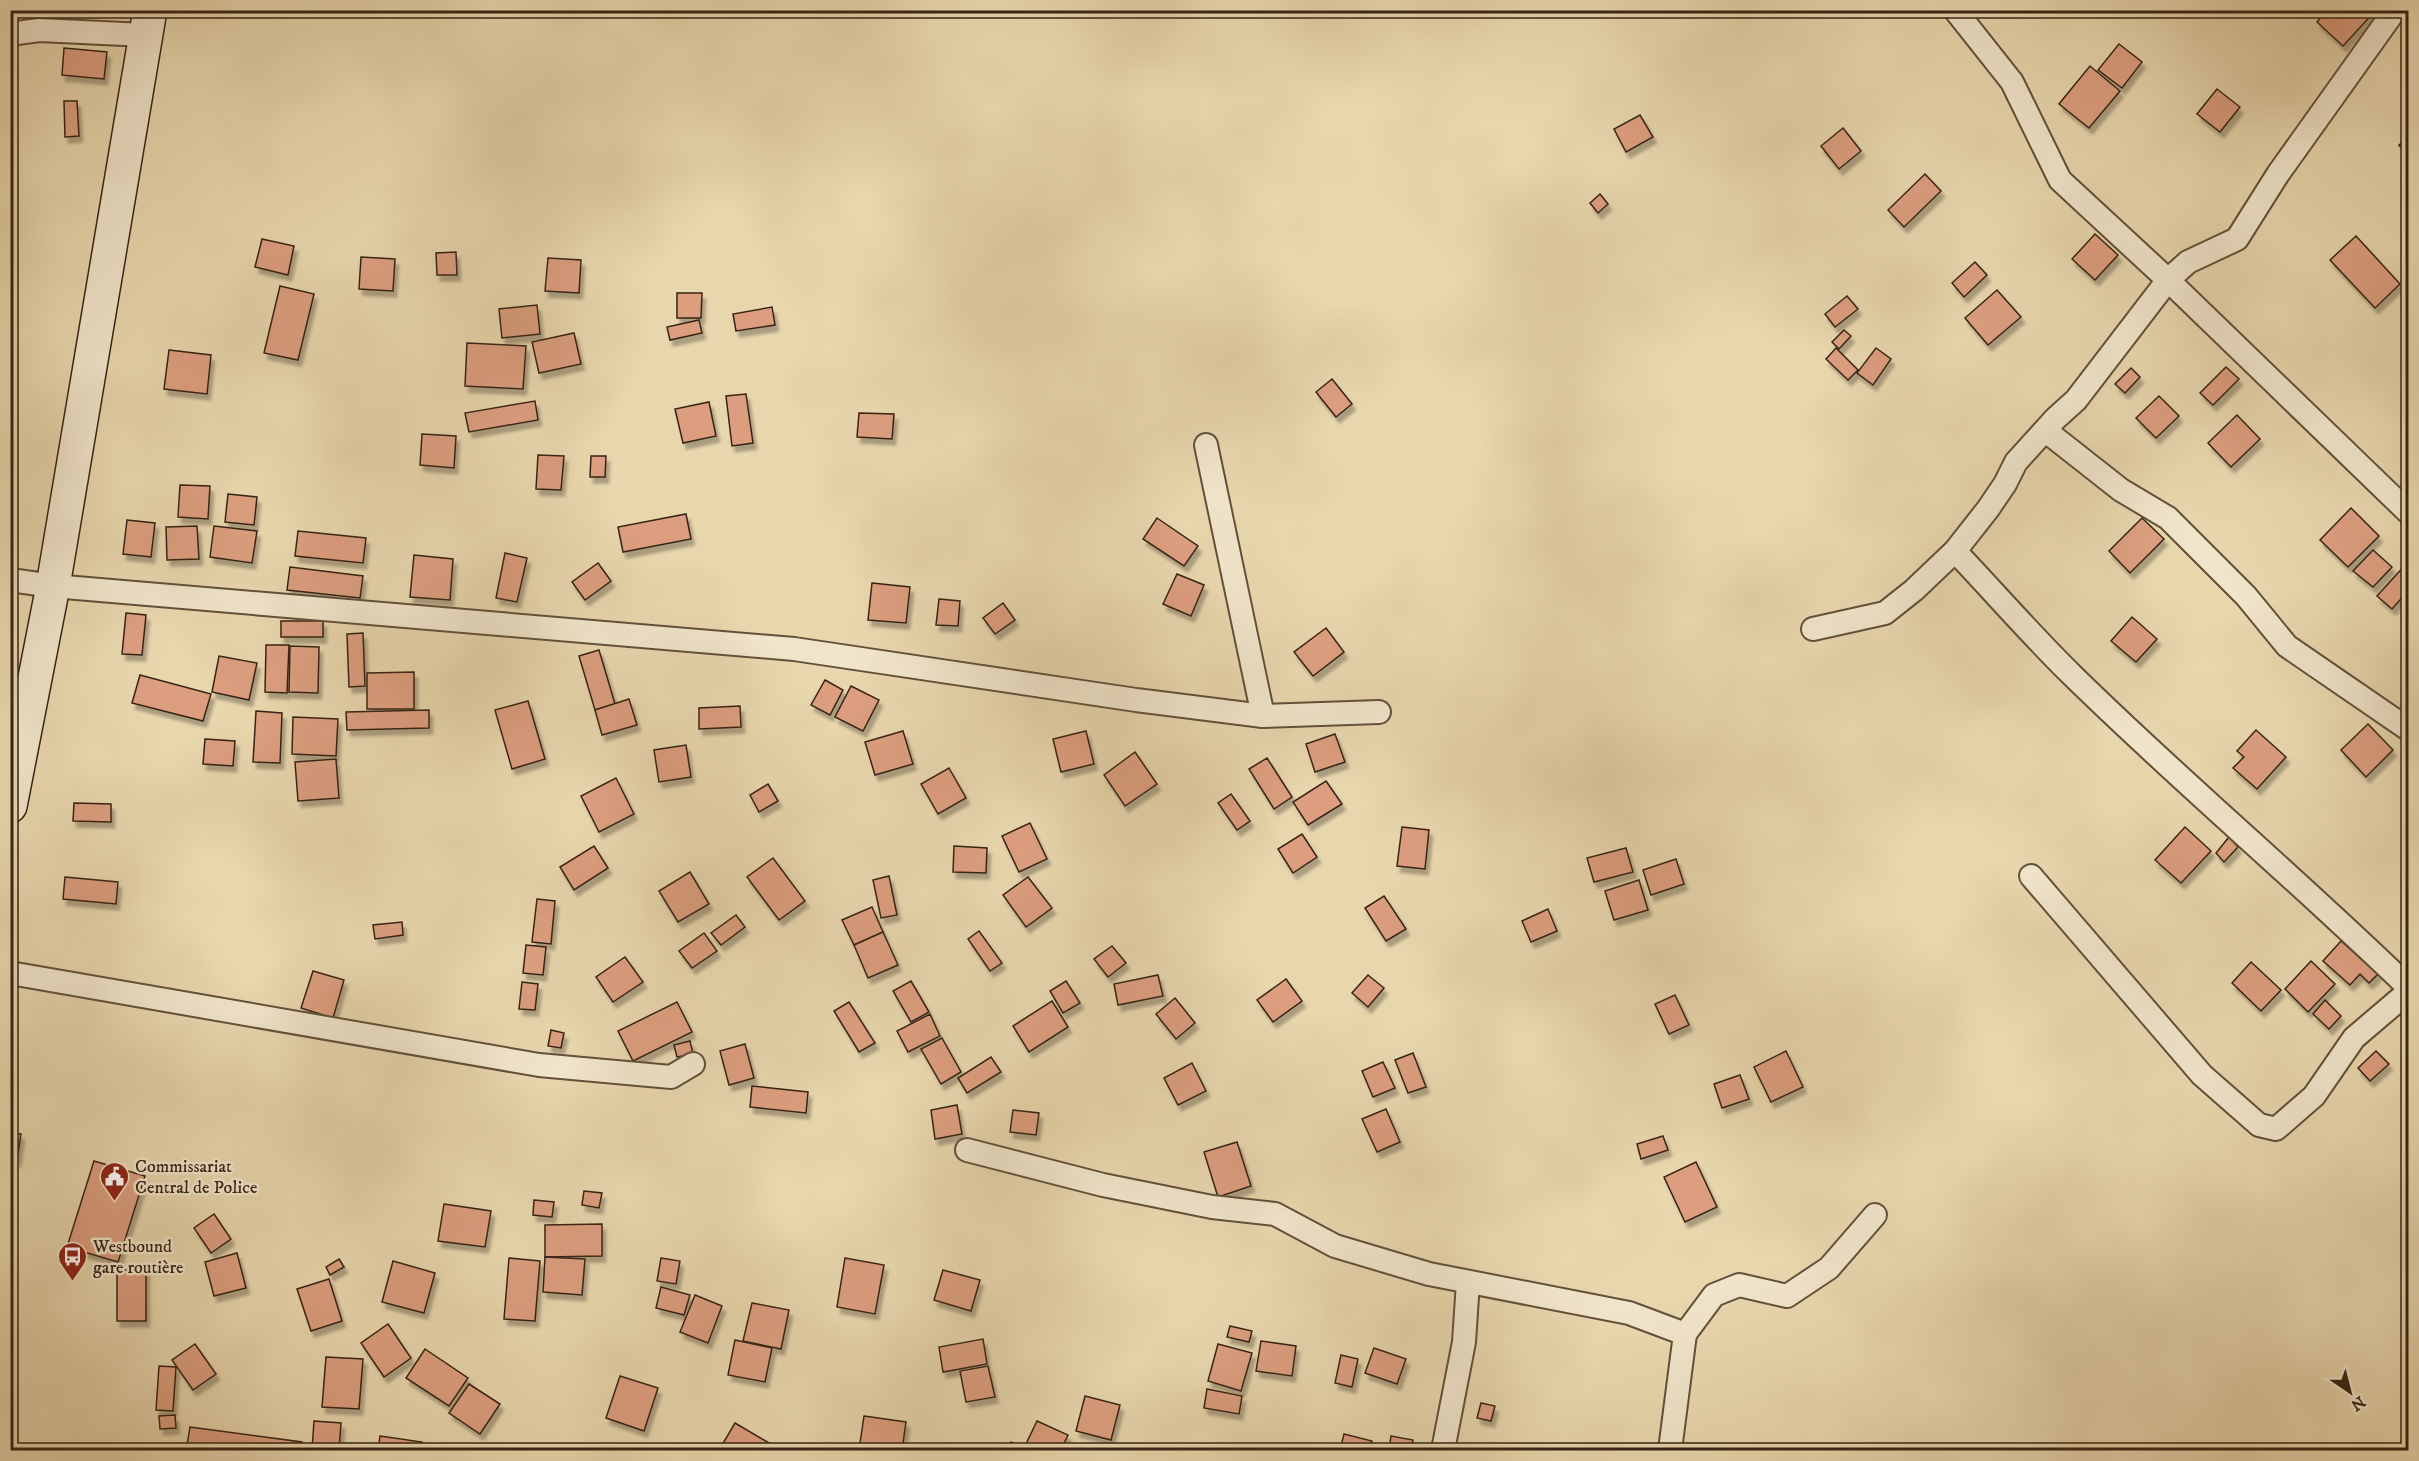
<svg xmlns="http://www.w3.org/2000/svg" width="2419" height="1461" font-family="'IM FELL DW Pica',serif">
	<defs>
		<filter id="shadow"><feDropShadow dx="3.5" dy="6" stdDeviation="1.5" flood-color="#0004"/></filter>
	</defs>
	<rect width="100%" height="100%" fill="#e8d6ad"/>
	<filter id="stains"><feTurbulence type="fractalNoise" baseFrequency=".00333" numOctaves="4"/><feColorMatrix values="0 0 0 0 .2 0 0 0 0 .09 0 0 0 0 .02 0 0 0 .5 -.17"/></filter>
	<radialGradient id="worn" r=".72"><stop offset=".6" stop-color="#630" stop-opacity="0"/><stop offset="1" stop-color="#630" stop-opacity=".3"/></radialGradient>
	<!-- building -->
	<g fill="#dc9e7f" stroke="#372415" stroke-width="1.5" filter="url(#shadow)">
		<path d="M2327,10H2376L2343,46L2317,22Z"/>
		<path d="M2119,44L2142,62L2122,88L2098,70Z"/>
		<path d="M64,48L107,52L104,79L62,75Z"/>
		<path d="M2090,66L2120,91L2089,128L2059,104Z"/>
		<path d="M2217,89L2240,107L2220,132L2197,114Z"/>
		<path d="M64,101H77L79,136L65,137Z"/>
		<path d="M1640,115L1653,137L1626,152L1614,129Z"/>
		<path d="M1843,128L1861,151L1839,169L1821,146Z"/>
		<path d="M2408,137V157L2399,145Z"/>
		<path d="M1925,174L1941,191L1904,227L1888,210Z"/>
		<path d="M1600,194L1608,204L1598,213L1590,203Z"/>
		<path d="M2095,234L2118,255L2095,280L2072,259Z"/>
		<path d="M2356,236L2400,284L2375,308L2330,260Z"/>
		<path d="M262,239L294,246L288,275L255,267Z"/>
		<path d="M456,252L457,275H437L436,253Z"/>
		<path d="M361,257L395,259L393,291L359,289Z"/>
		<path d="M548,258L581,260L579,293L545,291Z"/>
		<path d="M1975,262L1987,275L1964,297L1952,283Z"/>
		<path d="M280,286L314,294L298,360L264,353Z"/>
		<path d="M1997,290L2021,317L1988,345L1965,318Z"/>
		<path d="M677,293H702L701,318H677Z"/>
		<path d="M1847,296L1858,309L1835,327L1825,314Z"/>
		<path d="M537,305L540,334L502,338L499,309Z"/>
		<path d="M772,307L775,325L736,331L733,314Z"/>
		<path d="M699,320L702,333L670,340L667,327Z"/>
		<path d="M1844,330L1851,336L1839,349L1832,342Z"/>
		<path d="M574,333L581,364L539,373L532,342Z"/>
		<path d="M467,343L526,346L523,389L465,386Z"/>
		<path d="M1836,348L1858,370L1848,380L1826,359Z"/>
		<path d="M1876,348L1891,359L1873,385L1857,373Z"/>
		<path d="M169,350L211,355L207,394L164,389Z"/>
		<path d="M2226,367L2239,379L2213,405L2200,393Z"/>
		<path d="M2131,368L2140,377L2125,393L2115,384Z"/>
		<path d="M1332,379L1352,404L1336,417L1316,392Z"/>
		<path d="M746,394L753,443L732,446L726,396Z"/>
		<path d="M2159,396L2179,416L2156,438L2136,418Z"/>
		<path d="M535,401L538,420L469,432L465,413Z"/>
		<path d="M709,402L716,436L683,443L675,409Z"/>
		<path d="M859,413L894,414L892,439L857,437Z"/>
		<path d="M2237,415L2260,439L2231,467L2208,443Z"/>
		<path d="M422,434L456,436L454,468L420,465Z"/>
		<path d="M538,455L564,456L561,490L536,489Z"/>
		<path d="M591,456H606L605,477H590Z"/>
		<path d="M180,485L210,486L208,519L178,517Z"/>
		<path d="M228,494L257,497L254,525L225,522Z"/>
		<path d="M2351,508L2379,536L2348,567L2320,540Z"/>
		<path d="M686,514L691,539L623,552L618,527Z"/>
		<path d="M1157,518L1198,546L1184,566L1143,539Z"/>
		<path d="M2142,518L2164,539L2130,573L2109,551Z"/>
		<path d="M127,520L155,523L151,557L123,554Z"/>
		<path d="M197,526L199,559L167,560L166,527Z"/>
		<path d="M214,526L257,531L252,563L210,557Z"/>
		<path d="M298,531L366,538L363,563L295,556Z"/>
		<path d="M2373,550L2392,567L2373,587L2353,571Z"/>
		<path d="M505,553L527,558L517,602L496,598Z"/>
		<path d="M414,555L453,559L450,600L410,597Z"/>
		<path d="M2408,562V591L2392,609L2377,596Z"/>
		<path d="M598,563L611,581L585,600L572,582Z"/>
		<path d="M290,567L363,576L360,598L287,590Z"/>
		<path d="M1177,574L1204,585L1191,616L1163,604Z"/>
		<path d="M872,583L910,587L906,623L868,620Z"/>
		<path d="M939,599L960,601L958,626L936,625Z"/>
		<path d="M1003,603L1015,620L995,634L983,618Z"/>
		<path d="M126,613L146,615L142,655L122,654Z"/>
		<path d="M2132,617L2157,639L2136,662L2111,641Z"/>
		<rect x="281" y="621" width="42" height="16"/>
		<path d="M1326,628L1344,652L1313,676L1294,652Z"/>
		<path d="M363,633L365,686L349,687L347,634Z"/>
		<path d="M266,645H289L287,693L265,692Z"/>
		<path d="M290,646L319,647L318,693L289,692Z"/>
		<path d="M599,650L615,704L595,710L579,656Z"/>
		<path d="M219,656L257,663L249,700L212,692Z"/>
		<path d="M414,672V709H367V673Z"/>
		<path d="M140,675L211,694L203,721L132,703Z"/>
		<path d="M825,680L843,690L830,715L811,705Z"/>
		<path d="M851,686L879,700L863,731L835,717Z"/>
		<path d="M629,699L637,725L602,735L595,710Z"/>
		<path d="M528,701L545,759L512,769L495,710Z"/>
		<path d="M740,706L741,727L699,729V708Z"/>
		<path d="M429,710V728L347,730L346,712Z"/>
		<path d="M256,711L282,713L280,763L253,762Z"/>
		<path d="M293,717L338,719L336,756L292,754Z"/>
		<path d="M2368,724L2393,750L2366,777L2341,750Z"/>
		<path d="M2256,730L2286,757L2257,789L2233,768L2244,757L2237,751Z"/>
		<path d="M903,731L913,764L875,775L865,742Z"/>
		<path d="M1086,731L1094,764L1061,772L1053,739Z"/>
		<path d="M1335,734L1345,762L1315,772L1306,744Z"/>
		<path d="M205,739L235,741L233,766L203,764Z"/>
		<path d="M686,745L691,777L659,782L654,750Z"/>
		<path d="M1135,752L1157,784L1125,806L1104,775Z"/>
		<path d="M1267,758L1292,797L1274,809L1249,769Z"/>
		<path d="M336,759L339,798L298,801L295,762Z"/>
		<path d="M949,768L966,798L938,814L921,784Z"/>
		<path d="M616,778L634,814L599,832L581,796Z"/>
		<path d="M1326,781L1342,804L1308,825L1293,802Z"/>
		<path d="M768,784L778,801L759,812L750,795Z"/>
		<path d="M1231,794L1250,821L1237,830L1218,803Z"/>
		<path d="M74,803L111,804V822L73,821Z"/>
		<path d="M1030,823L1047,859L1019,872L1002,836Z"/>
		<path d="M1402,827L1429,830L1425,869L1397,866Z"/>
		<path d="M2185,827L2211,851L2181,883L2155,860Z"/>
		<path d="M1302,834L1317,857L1293,873L1278,849Z"/>
		<path d="M2229,837L2238,847L2224,862L2216,853Z"/>
		<path d="M594,846L608,868L574,890L560,867Z"/>
		<path d="M954,846L987,848L986,873L953,872Z"/>
		<path d="M1626,848L1633,872L1594,882L1587,858Z"/>
		<path d="M773,858L805,901L779,920L747,877Z"/>
		<path d="M1676,859L1684,884L1651,895L1643,870Z"/>
		<path d="M690,872L709,904L678,922L659,891Z"/>
		<path d="M889,876L897,915L881,918L873,880Z"/>
		<path d="M65,877L118,882L116,904L63,899Z"/>
		<path d="M1028,877L1052,908L1026,927L1003,895Z"/>
		<path d="M1639,880L1648,910L1614,920L1605,891Z"/>
		<path d="M1384,896L1406,929L1386,941L1365,908Z"/>
		<path d="M537,899L555,901L551,944L532,942Z"/>
		<path d="M872,907L883,932L854,945L842,920Z"/>
		<path d="M1548,909L1557,931L1531,942L1522,921Z"/>
		<path d="M736,915L745,927L721,945L711,933Z"/>
		<path d="M402,922L403,935L375,939L373,925Z"/>
		<path d="M979,931L1002,963L990,971L968,939Z"/>
		<path d="M883,932L898,965L868,978L854,945Z"/>
		<path d="M704,933L717,951L692,968L679,951Z"/>
		<path d="M2341,941L2378,974L2369,983L2360,974L2350,985L2323,961Z"/>
		<path d="M526,945L546,947L543,975L523,973Z"/>
		<path d="M1112,946L1126,963L1108,977L1094,959Z"/>
		<path d="M625,957L643,982L613,1002L596,977Z"/>
		<path d="M2311,961L2335,984L2308,1012L2285,989Z"/>
		<path d="M2251,962L2281,990L2261,1011L2232,983Z"/>
		<path d="M313,971L344,980L333,1018L301,1008Z"/>
		<path d="M1158,975L1163,996L1118,1005L1114,984Z"/>
		<path d="M1368,975L1384,988L1368,1007L1352,993Z"/>
		<path d="M1286,979L1302,1001L1273,1022L1257,1000Z"/>
		<path d="M911,981L929,1012L911,1022L893,991Z"/>
		<path d="M1066,981L1080,1003L1063,1013L1050,991Z"/>
		<path d="M522,982L538,984L535,1010L519,1009Z"/>
		<path d="M1675,995L1689,1025L1669,1034L1655,1004Z"/>
		<path d="M1175,998L1195,1023L1176,1039L1156,1014Z"/>
		<path d="M2325,1000L2341,1016L2329,1029L2313,1014Z"/>
		<path d="M1052,1001L1068,1027L1029,1052L1013,1026Z"/>
		<path d="M677,1002L692,1032L633,1061L618,1031Z"/>
		<path d="M849,1002L875,1043L859,1052L834,1011Z"/>
		<path d="M930,1014L940,1036L908,1052L897,1031Z"/>
		<path d="M551,1030L564,1033L561,1048L548,1046Z"/>
		<path d="M942,1038L961,1072L941,1084L921,1049Z"/>
		<path d="M690,1041L693,1054L677,1057L674,1045Z"/>
		<path d="M745,1044L754,1078L729,1085L720,1051Z"/>
		<path d="M1786,1051L1803,1087L1771,1102L1754,1067Z"/>
		<path d="M2376,1051L2389,1064L2370,1081L2358,1068Z"/>
		<path d="M1413,1053L1426,1087L1408,1093L1395,1060Z"/>
		<path d="M991,1057L1001,1072L967,1093L958,1078Z"/>
		<path d="M1383,1062L1395,1088L1373,1097L1362,1071Z"/>
		<path d="M1192,1063L1206,1091L1178,1105L1164,1078Z"/>
		<path d="M1740,1075L1749,1099L1722,1108L1714,1084Z"/>
		<path d="M752,1086L808,1092L806,1113L750,1107Z"/>
		<path d="M957,1105L962,1134L935,1139L931,1110Z"/>
		<path d="M1386,1109L1400,1142L1377,1152L1362,1119Z"/>
		<path d="M1013,1110L1039,1113L1036,1135L1010,1132Z"/>
		<path d="M10,1133L21,1134L17,1161L10,1160Z"/>
		<path d="M1663,1136L1668,1150L1641,1159L1637,1144Z"/>
		<path d="M1237,1142L1251,1186L1218,1197L1204,1152Z"/>
		<path d="M94,1161L145,1176L118,1262L67,1247Z"/>
		<path d="M1696,1162L1717,1207L1685,1222L1664,1177Z"/>
		<path d="M584,1191L602,1193L599,1208L582,1205Z"/>
		<path d="M534,1200L554,1202L552,1217L533,1215Z"/>
		<path d="M444,1204L491,1211L485,1247L438,1241Z"/>
		<path d="M214,1214L231,1239L211,1253L194,1228Z"/>
		<path d="M602,1224V1256L545,1257V1225Z"/>
		<path d="M237,1253L246,1288L214,1296L205,1262Z"/>
		<path d="M545,1257L585,1259L582,1295L543,1292Z"/>
		<path d="M509,1258L540,1261L535,1321L504,1319Z"/>
		<path d="M661,1258L680,1261L676,1284L657,1281Z"/>
		<path d="M845,1258L884,1265L875,1314L837,1307Z"/>
		<path d="M339,1259L344,1267L330,1275L326,1267Z"/>
		<path d="M393,1261L435,1273L424,1313L382,1302Z"/>
		<rect x="117" y="1270" width="29" height="51"/>
		<path d="M943,1270L980,1280L971,1311L934,1300Z"/>
		<path d="M329,1279L342,1321L311,1331L297,1289Z"/>
		<path d="M661,1287L690,1295L684,1315L656,1308Z"/>
		<path d="M695,1295L722,1306L708,1343L680,1332Z"/>
		<path d="M752,1303L789,1310L781,1349L743,1341Z"/>
		<path d="M388,1324L411,1358L384,1377L361,1343Z"/>
		<path d="M1230,1326L1252,1331L1249,1342L1227,1337Z"/>
		<path d="M983,1339L987,1364L943,1372L939,1347Z"/>
		<path d="M735,1340L772,1348L765,1382L728,1375Z"/>
		<path d="M1261,1341L1296,1346L1292,1376L1256,1371Z"/>
		<path d="M195,1344L216,1374L193,1390L172,1360Z"/>
		<path d="M1218,1344L1252,1353L1241,1391L1208,1381Z"/>
		<path d="M1374,1348L1406,1359L1397,1384L1365,1373Z"/>
		<path d="M425,1349L468,1378L449,1406L406,1378Z"/>
		<path d="M1341,1355L1358,1359L1352,1387L1335,1383Z"/>
		<path d="M326,1357L363,1359L359,1409L322,1407Z"/>
		<path d="M159,1366L176,1367L173,1411L156,1410Z"/>
		<path d="M988,1366L995,1397L966,1402L960,1371Z"/>
		<path d="M620,1376L658,1388L644,1431L606,1418Z"/>
		<path d="M469,1384L500,1404L480,1434L449,1413Z"/>
		<path d="M1207,1389L1242,1396L1239,1414L1204,1408Z"/>
		<path d="M1085,1396L1120,1405L1111,1440L1076,1431Z"/>
		<path d="M1481,1403L1495,1406L1491,1421L1477,1418Z"/>
		<path d="M175,1415L176,1428L160,1429L159,1416Z"/>
		<path d="M864,1416L906,1422L902,1450H859Z"/>
		<path d="M314,1421L341,1423L339,1450H312Z"/>
		<path d="M1037,1421L1068,1435L1061,1450H1039L1026,1444Z"/>
		<path d="M735,1423L781,1450H719Z"/>
		<path d="M190,1427L302,1442L301,1450H224L187,1445Z"/>
		<path d="M1344,1434L1372,1441L1370,1450H1340Z"/>
		<path d="M380,1436L422,1442L420,1450H378Z"/>
		<path d="M1391,1436L1413,1440L1411,1450H1389Z"/>
		<path d="M1011,1442L1028,1450H1006Z"/>
		<path d="M694,1444L709,1450H691Z"/>
	</g>
	<g fill="none" stroke-linecap="round" stroke-linejoin="round">
		<defs>
			<g id="street">
				<path d="M1955,10L2012,82L2060,180L2168,280L2408,512"/>
				<path d="M10,34L39,30L145,35"/>
				<path d="M2046,431L2121,490L2168,518L2246,596L2287,646L2408,729"/>
				<path d="M1206,445L1263,716"/>
				<path d="M1955,551C1994,592 2032,636 2073,676C2182,783 2299,881 2408,987"/>
				<path d="M10,580L53,586L794,649L1136,700L1263,716L1379,712"/>
				<path d="M1813,629L1885,613L1914,590L1955,551L1988,509L2005,484L2016,462L2055,419L2076,400L2168,280L2188,262L2237,239L2278,174L2395,10"/>
				<path d="M2031,876L2202,1075L2259,1125L2276,1129L2314,1096L2354,1038L2408,992"/>
				<path d="M10,973L539,1065L671,1077L693,1064"/>
				<path d="M967,1150L1103,1185L1212,1207L1275,1214L1335,1246L1429,1274L1629,1313L1685,1334"/>
				<path d="M1443,1450L1464,1342L1468,1282"/>
				<path d="M1670,1450L1685,1334L1714,1295L1739,1285L1787,1296L1829,1268L1875,1215"/>
			</g>
			<path id="secondary" d="M10,806L53,586L150,10"/>
		</defs>
		<!-- street casing -->
		<use href="#street" stroke="#63503b" stroke-width="26"/>
		<!-- secondary casing -->
		<use href="#secondary" stroke="#372415" stroke-width="36"/>
		<!-- street -->
		<use href="#street" stroke="#f0e4ca" stroke-width="22"/>
		<!-- secondary -->
		<use href="#secondary" stroke="#f0e4ca" stroke-width="33"/>
	</g>
	<!-- icons -->
	<defs>
		<symbol id="civic-pin" viewBox="-11 -11 22 30"><path d="M0 17L-7.5 6A9.5 9.5 0 1 1 7.5 6Z" fill="#8f2418" stroke="#f0e4ca"/><path d="M-.6-6.5H3V-4.5H.6V-3L4-1V1h2V6H-6V1h2V-1L-.6-3ZM-1.2 2.5V6h2.4V2.5Z" fill="#fff"/></symbol>
		<symbol id="bus-pin" viewBox="-11 -11 22 30"><path d="M0 17L-7.5 6A9.5 9.5 0 1 1 7.5 6Z" fill="#8f2418" stroke="#f0e4ca"/><path d="M-5-6H5V4H4V6H2V4H-2V6H-4V4H-5ZM-3.5-4V0h7V-4ZM-3.5 1.2v1.5H-2V1.2ZM2 1.2v1.5H3.5V1.2Z" fill="#fff"/></symbol>
	</defs>
	<g fill-rule="evenodd">
		<use href="#civic-pin" x="98" y="1160" width="33" height="45"/>
		<use href="#bus-pin" x="56" y="1240" width="33" height="45"/>
	</g>
	<g text-anchor="middle" stroke-width="5" stroke-linejoin="round" paint-order="stroke">
		<!-- poi labels -->
		<g font-size="18" fill="#372415" stroke="#f0e4ca" text-anchor="start">
			<text x="135" y="1172">Commissariat<tspan x="135" dy="21">Central de Police</tspan></text>
			<text x="93" y="1252">Westbound<tspan x="93" dy="21">gare routière</tspan></text>
		</g>
	</g>
	<!-- margin -->
	<rect width="2419" height="1461" fill="none" stroke="#e8d6ad" stroke-width="36"/>
	<rect x="12" y="12" width="2395" height="1437" fill="none" stroke="#372415" stroke-width="3"/>
	<rect x="18" y="18" width="2383" height="1425" fill="none" stroke="#372415" stroke-width="1.5"/>
	<!-- north arrow -->
	<g transform="translate(2350 1392) rotate(145)" stroke="#f0e4ca" stroke-width="4.5" paint-order="stroke">
	<path d="M0-4.5L10 22L0 15L-10 22Z" fill="#372415"/>
	<text y="-9" font-size="16" font-weight="bold" text-anchor="middle" fill="#372415">N</text>
	</g>
	<rect width="100%" height="100%" filter="url(#stains)"/>
	<rect width="100%" height="100%" fill="url(#worn)"/>
</svg>
